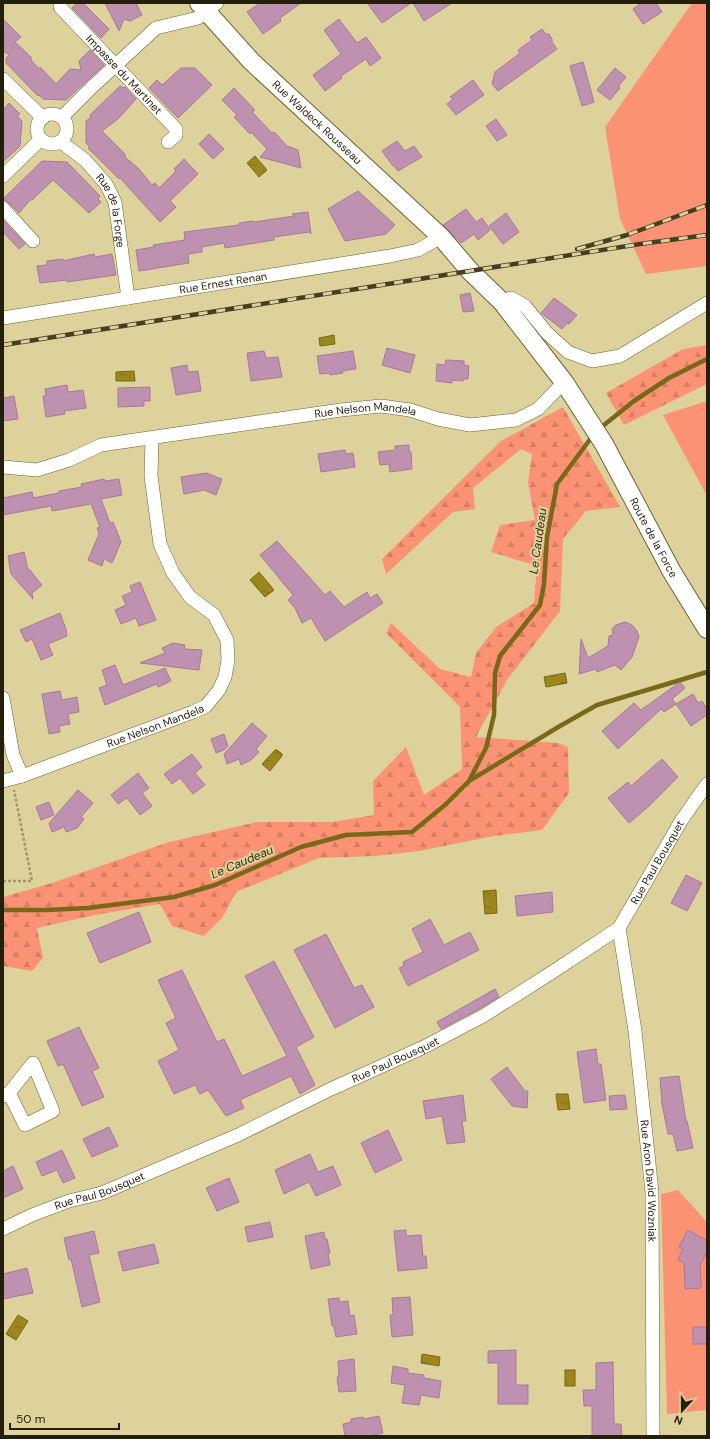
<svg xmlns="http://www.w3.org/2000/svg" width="710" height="1439" font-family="'DM Sans',sans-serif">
	<defs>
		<pattern id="forest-firs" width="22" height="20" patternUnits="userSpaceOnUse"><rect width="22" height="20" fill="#fb9274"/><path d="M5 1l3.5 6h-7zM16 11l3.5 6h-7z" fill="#d77d63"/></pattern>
		<pattern id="water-ripples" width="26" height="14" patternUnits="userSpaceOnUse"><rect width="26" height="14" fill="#9c871c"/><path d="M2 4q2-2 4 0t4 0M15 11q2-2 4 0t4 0" fill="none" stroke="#7f6e17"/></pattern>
	</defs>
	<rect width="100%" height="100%" fill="#ded29c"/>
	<!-- grass -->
	<g fill="#fb9274">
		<path d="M692,3H707V266L646,274L620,219L605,127Z"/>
		<path d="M707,401V496L663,415Z"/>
		<path d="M678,1190L707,1222V1410L667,1414L661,1194Z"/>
	</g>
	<!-- forest -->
	<g fill="url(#forest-firs)">
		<path d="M707,345V384L624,425L606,393L683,349Z"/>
		<path d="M563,407L620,507L586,511L563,539L560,611L507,680L476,737L558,743L568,747L569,793L542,830L494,836L419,851L376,856L319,858L236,892L223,917L204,936L172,926L160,904L95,915L37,928L43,958L32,971L3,966V897L52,883L169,842L257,822H332L374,815L373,781L406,747L424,795L462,769L460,707L386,633L391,623L440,669L471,677L476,653L496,627L534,603L537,566L491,552L500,525L535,520L528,482L532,454L521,449L473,488L475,509L453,512L386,574L382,559L501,441Z"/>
	</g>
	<!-- water -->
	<g fill="url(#water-ripples)" stroke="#786817">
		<path d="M255,156L267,170L259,177L247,163Z"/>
		<path d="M334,335L335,344L320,346L319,338Z"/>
		<path d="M134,371L135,381H116V372Z"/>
		<path d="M259,572L274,590L265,597L250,580Z"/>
		<path d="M565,673L567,683L546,687L544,677Z"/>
		<path d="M275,750H277L282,754V756L270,771L262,764Z"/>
		<path d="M496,890L497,913L485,914L483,891Z"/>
		<path d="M556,1094H568L570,1109L558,1110Z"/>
		<path d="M18,1315L28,1321L16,1340L6,1334Z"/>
		<path d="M422,1354L440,1357L439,1366L421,1363Z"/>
		<rect x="565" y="1370" width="10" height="16"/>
	</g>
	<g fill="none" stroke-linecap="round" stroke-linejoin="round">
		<!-- stream -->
		<g stroke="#786817" stroke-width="4.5">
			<path d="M599,429L634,401L669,378L707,359"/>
			<path d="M469,781L560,726L597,705L707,672"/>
			<path d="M3,910H47L88,908L174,897L215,885L301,847L346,835L412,832L445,805L469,781L486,748L494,715L495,673L500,656L540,605L544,584L547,537L557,484L594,434"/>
		</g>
	</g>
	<!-- building -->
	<g fill="#be91b1" stroke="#a6799a">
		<path d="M77,3H83L109,29L101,38L72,8Z"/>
		<path d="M105,3H136L142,15L130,21L124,19L119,31Z"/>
		<path d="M260,3H301L280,18L281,21L263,34L247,12Z"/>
		<path d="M367,3H411L382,23Z"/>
		<path d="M413,3H452L424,21Z"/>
		<path d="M641,3H656L662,12L643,24L633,9Z"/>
		<path d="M3,19L21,37L15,42L31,57V60L38,68H41L56,84L70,69L81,70L79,61L90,50L104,65L66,100L43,99L39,95L38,96L6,63V58L9,55L5,52L3,54Z"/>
		<path d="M339,19L357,43L366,37L381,58L370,66L366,59L341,76L342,78L325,91L313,75L341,54L324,30Z"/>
		<path d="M542,29L546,34H549L552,39V42L557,49L498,91L492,84L495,72L520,53L518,50L532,40L530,37Z"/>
		<path d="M583,62L594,102L582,106L570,66Z"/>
		<path d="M181,68H195L212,85L178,118L149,88L157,80L162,85Z"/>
		<path d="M615,68L626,77L618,87L620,88L610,100L597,90Z"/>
		<path d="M473,80L484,95L456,115L447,104L453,99L450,97Z"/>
		<path d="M120,86L123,88L125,87L136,99L118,119L102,131L125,154V157L139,169L152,185L155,183L159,188L176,171L174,169L184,159L198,174L170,201L176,207L160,222L120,178L119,179L88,148L90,147L86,143V121L91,117L90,115Z"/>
		<path d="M234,88L255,110L252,112L272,133L274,132L287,146L298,150L301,168L260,157L267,149L251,132L250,134L234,117L237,115L222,100Z"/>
		<path d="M9,103L20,114L17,116L22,121L20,146L3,162V110Z"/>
		<path d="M496,119L507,135L497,141L486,126Z"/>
		<path d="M209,134L224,149L213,159L199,144Z"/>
		<path d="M397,141L405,151L414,146L422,157L398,171L394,166H393L382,151Z"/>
		<path d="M42,161L67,162L100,196L98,199L101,202L89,213L53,180L32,200H30L19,213L9,203L3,199Z"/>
		<path d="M358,191L395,225L386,234L345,241L328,209Z"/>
		<path d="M466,209L476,222L482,218L490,230L478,240L474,234L461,243L443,225Z"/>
		<path d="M308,212L311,234L309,232L274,237V240L225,248L224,243L202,247V252L188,254L189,263L139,271L136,250L154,247L153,245L185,240L184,232L239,225V223L253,221L254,222L294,216L292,214Z"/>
		<path d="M506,213L519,232L503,244L489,226Z"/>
		<path d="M3,220L25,244L19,249L3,232Z"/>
		<path d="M94,254L95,257L112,254L116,275L67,282V280L40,283L37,266L47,265V261L63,259V261Z"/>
		<path d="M470,293L474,311L463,312L460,295Z"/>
		<path d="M554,298L577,315L569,324L567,323L562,329L541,313Z"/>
		<path d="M387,348L415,355L410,373L382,365Z"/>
		<path d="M264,351L266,358L278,357L282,377L251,381L247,353Z"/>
		<path d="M353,351L356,369L342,371L343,373L330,375V373L320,374L317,356Z"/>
		<path d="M446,360L464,361V365L469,366L468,379H463V381L452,380V383L436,381L437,364L445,365Z"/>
		<path d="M187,365L188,372L198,371L201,391L176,395L171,368Z"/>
		<path d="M67,385L68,392L83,390L86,408L64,411L65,414L46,417L43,396H46L45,389Z"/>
		<path d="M150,387V401H144V406L118,407V388Z"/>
		<path d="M14,396L18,419L3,421V398Z"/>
		<path d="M409,445V451L411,452L412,469L390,472L389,464L380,465L378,452L395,450V446Z"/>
		<path d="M345,450L346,454L353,453L355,467L321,472L318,454Z"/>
		<path d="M206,473L222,479L216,495L204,490L184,494L181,477Z"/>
		<path d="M104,479L105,481L119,479L122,495L101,499L110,523L113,522L121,542L112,563L104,559L102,566L88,560L99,534L97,528L100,527L91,504L52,511L51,506L3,515V498L32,492L33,498L59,493V491L82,487L81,484Z"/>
		<path d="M277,541L325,595L330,591L344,607L367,592L370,598L377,594L383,603L325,641L311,618L302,623L295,608L288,600L293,595L260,555Z"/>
		<path d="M24,552L28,570L29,569L42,585L32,593L33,599L11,574L8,556Z"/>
		<path d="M140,582L156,620L139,626L136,618L121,624L115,610L126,605L122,596L132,592L130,586Z"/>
		<path d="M60,613L66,629L67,636L48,644L53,655L41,660L32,639L26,642L20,630Z"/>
		<path d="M625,622L632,625L637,631L639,637L632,657L621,670L615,665L597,672L596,669L579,674L581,639L588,658L608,646L609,636L613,635L612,629L616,625Z"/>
		<path d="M173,643L185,645L184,649L202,650L199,670L140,663L165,653L162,648Z"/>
		<path d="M115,665L123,685L165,668L171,681L158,687L157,684L105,705L99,688L107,685L102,670Z"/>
		<path d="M680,682L685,688L672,699L676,704L664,712L661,709L618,749L602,731L634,703L641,710Z"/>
		<path d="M60,691L62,700L77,697L79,712L68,714L70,724L59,726L60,732L49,734L42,694Z"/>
		<path d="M693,694L698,703L702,701L707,709V715L691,726L676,704Z"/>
		<path d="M252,723L267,736L256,749L259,752L251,760L241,765L239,759L227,764L224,754Z"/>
		<path d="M224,734L228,746L224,750L216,753L211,739Z"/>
		<path d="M192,754L202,767L195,773L205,785L193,794L180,778L172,784L164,774Z"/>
		<path d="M662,759L678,777L648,807L629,823L608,798L628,782L631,786Z"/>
		<path d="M138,773L149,788L142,793L152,806L140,815L127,798L118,804L111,795Z"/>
		<path d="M78,790L93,803L81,817L84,819L77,828L66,832L64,827L52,832L49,823Z"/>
		<path d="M49,802L54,815L41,820L36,807Z"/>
		<path d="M686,875L702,883L687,911L671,903Z"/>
		<path d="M552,892L553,912L517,916L515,896Z"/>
		<path d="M139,912L151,942L100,963L87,933Z"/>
		<path d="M430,919L444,945L470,932L479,950L408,986L399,968L404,966L403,962L423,952L412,929Z"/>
		<path d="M326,934L354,988L362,985L374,1007L335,1028L294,950Z"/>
		<path d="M274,961L314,1037L296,1047L315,1085L300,1094L291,1076L240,1100L244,1108L226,1116L208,1090L200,1094L195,1085L174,1094L158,1061L179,1050L166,1023L176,1018L158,980L182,970L217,1042L224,1039L242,1076L287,1056L245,976Z"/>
		<path d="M495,989L499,997L479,1009L441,1029L437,1022Z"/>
		<path d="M79,1027L99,1068L92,1071L104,1097L82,1106L63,1064L58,1066L47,1041Z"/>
		<path d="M596,1049L598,1064H601L606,1100L584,1103L577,1052Z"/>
		<path d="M507,1067L525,1091H528L527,1108L512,1106L491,1079Z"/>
		<path d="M679,1076L686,1121H687L693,1148L677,1151L673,1134H668L662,1104L660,1078Z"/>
		<path d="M463,1095L466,1121H462L465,1142L447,1144L442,1116L426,1119L423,1101Z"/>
		<path d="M625,1095L627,1109L610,1110L609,1096Z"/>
		<path d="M109,1127L118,1146L92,1157L83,1139Z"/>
		<path d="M388,1130L402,1160L375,1173L361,1143Z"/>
		<path d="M62,1150L75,1178L63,1183L57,1170L42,1176L36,1162Z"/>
		<path d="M310,1154L318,1172L333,1166L341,1185L316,1196L309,1182L284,1194L275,1170Z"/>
		<path d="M13,1166L23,1189L3,1198V1171Z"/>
		<path d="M229,1178L239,1202L217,1211L206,1188Z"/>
		<path d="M270,1222L273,1237L248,1242L245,1227Z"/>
		<path d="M406,1230V1236L421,1235L423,1256H426L427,1268L398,1271L394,1231Z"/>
		<path d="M688,1230L707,1241V1252L700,1265L701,1288L685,1289L684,1263L678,1260L683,1249L679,1247Z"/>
		<path d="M94,1231L99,1253L89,1255L100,1302L82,1307L71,1259L69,1260L64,1238Z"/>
		<path d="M324,1232L325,1239H327L330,1253H328L330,1265L311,1269L305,1236Z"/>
		<path d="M154,1244L159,1263L123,1271L118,1252Z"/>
		<path d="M27,1268L33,1293L3,1299V1274Z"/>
		<path d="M410,1297L413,1335L392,1337L390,1315H393L392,1298Z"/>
		<path d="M339,1298L340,1302L348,1301L350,1316L354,1315L357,1334L336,1337L334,1326H332L328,1299Z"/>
		<rect x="693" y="1327" width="14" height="17"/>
		<path d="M516,1350V1385H528V1404H498V1363H488V1351Z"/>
		<path d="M354,1359L356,1391L339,1392L337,1377H339L338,1361Z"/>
		<path d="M613,1362L614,1424H621L622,1436H592V1406H584L583,1390H596V1363Z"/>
		<path d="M393,1366L408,1369V1373L424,1375V1378L441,1381L439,1398L421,1395L419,1405L402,1403L405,1385L391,1383Z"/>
		<path d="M379,1416L383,1433L370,1436H345L343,1424L351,1422V1419L363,1417L364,1419Z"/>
	</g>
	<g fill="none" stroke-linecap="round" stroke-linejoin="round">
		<defs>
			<g id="street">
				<path id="s1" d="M60,7L176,129V135L168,142"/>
				<path d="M3,79L43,118"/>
				<circle cx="52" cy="129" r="15"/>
				<path d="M62,117L92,87L156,28L198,18L217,3"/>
				<path id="s2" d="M61,142L85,160L106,184L115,202L128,298"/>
				<path d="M3,176L41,139"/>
				<path d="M3,208L33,241"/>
				<path d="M502,302L511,298L525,306L547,333L568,352L592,361L620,356L707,303"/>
				<path id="s3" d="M3,318L390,256L418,250L441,237"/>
				<path id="s4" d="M3,467L37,470L69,460L101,445L341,410L381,406L410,410L438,419L470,425L516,420L538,409L564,382"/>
				<path d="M3,698L13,755L22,776"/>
				<path id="s5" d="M3,781L22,776L193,712L206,706L219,690L225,677L228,660L227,640L214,615L190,597L173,573L160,544L151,476L152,438"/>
				<path id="s6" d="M619,928L635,1031L652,1192L653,1436"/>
				<path d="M3,1096L9,1093L33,1063L53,1111L25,1125L9,1093"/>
				<path id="s7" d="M3,1229L32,1215L69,1201L102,1193L238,1135L331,1089L424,1047L483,1016L551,973L619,928L681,821L707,784"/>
			</g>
			<g id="secondary">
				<path id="s8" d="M199,3L251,61L425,222L441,237L470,271L502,302L564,382L604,444L672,572L707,629"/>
			</g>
		</defs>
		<!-- street casing -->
		<use href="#street" stroke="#6d6230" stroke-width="14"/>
		<!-- secondary casing -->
		<use href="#secondary" stroke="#6d6230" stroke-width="20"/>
		<!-- path -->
		<path stroke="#a0966b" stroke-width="2.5" stroke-dasharray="3 2" stroke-linecap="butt" d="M3,881H32L14,790"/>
		<!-- street -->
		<use href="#street" stroke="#fff" stroke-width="13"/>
		<!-- secondary -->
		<use href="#secondary" stroke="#fff" stroke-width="18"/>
		<defs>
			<g id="rail">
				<path d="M577,249L627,235L707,205"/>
				<path d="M3,345L640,244L707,235"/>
			</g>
		</defs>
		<!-- rail casing -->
		<use href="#rail" stroke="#453e24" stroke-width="4.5"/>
		<!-- rail -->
		<use href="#rail" stroke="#ded29c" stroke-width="3" stroke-dasharray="9" stroke-linecap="butt"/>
	</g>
	<g text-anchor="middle" stroke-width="4" stroke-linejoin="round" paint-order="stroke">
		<!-- street labels -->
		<g font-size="11" fill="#241f0a" stroke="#ded29c">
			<text dy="4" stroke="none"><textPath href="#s1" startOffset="93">Impasse du Martinet</textPath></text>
			<text dy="4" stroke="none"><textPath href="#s8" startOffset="168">Rue Waldeck Rousseau</textPath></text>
			<text dy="4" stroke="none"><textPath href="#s2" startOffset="89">Rue de la Forge</textPath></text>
			<text dy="4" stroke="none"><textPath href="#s3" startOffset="223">Rue Ernest Renan</textPath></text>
			<text dy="4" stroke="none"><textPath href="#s4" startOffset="370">Rue Nelson Mandela</textPath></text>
			<text dy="4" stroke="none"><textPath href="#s8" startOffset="707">Route de la Force</textPath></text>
			<text dy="4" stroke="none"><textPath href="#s5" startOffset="162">Rue Nelson Mandela</textPath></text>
			<text dy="4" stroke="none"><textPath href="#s7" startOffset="764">Rue Paul Bousquet</textPath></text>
			<text dy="4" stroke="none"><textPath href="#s7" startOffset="428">Rue Paul Bousquet</textPath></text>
			<text dy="4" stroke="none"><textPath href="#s6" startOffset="255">Rue Aron David Wozniak</textPath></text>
			<text dy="4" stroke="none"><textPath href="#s7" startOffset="104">Rue Paul Bousquet</textPath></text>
		</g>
		<!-- water labels -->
		<g font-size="12" font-style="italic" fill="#322d17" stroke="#ded29c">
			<text transform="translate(538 541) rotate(-82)" y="4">Le Caudeau</text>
			<text transform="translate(242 862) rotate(-23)" y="4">Le Caudeau</text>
		</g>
	</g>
	<!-- border -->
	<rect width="710" height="1439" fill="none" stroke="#241f0a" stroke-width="8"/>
	<!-- north arrow -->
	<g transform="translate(682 1411) rotate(201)" stroke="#ded29c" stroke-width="3" paint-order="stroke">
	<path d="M0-3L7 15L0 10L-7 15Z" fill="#241f0a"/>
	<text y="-6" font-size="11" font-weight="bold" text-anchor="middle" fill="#241f0a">N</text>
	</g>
	<!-- scale -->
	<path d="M10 1423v6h109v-6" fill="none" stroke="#241f0a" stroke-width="2"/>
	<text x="16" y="1423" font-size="12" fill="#241f0a" stroke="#ded29c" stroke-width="3" paint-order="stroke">50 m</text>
</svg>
